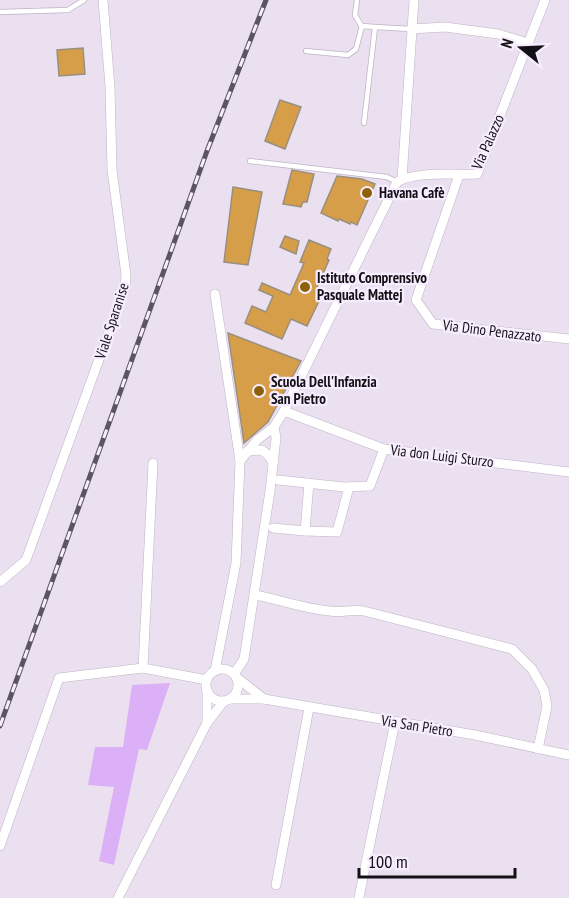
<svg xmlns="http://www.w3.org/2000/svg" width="569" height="898" font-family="'PT Sans Narrow',sans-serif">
	<rect width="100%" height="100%" fill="#eae0f0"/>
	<!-- green -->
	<path fill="#dcb0f6" d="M170,683L147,750L139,749L114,865L99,861L114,787L88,785L95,747H123L132,685Z"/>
	<!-- building -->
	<g fill="#d69e48" stroke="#998f80" stroke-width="1.5">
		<path d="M83,48L85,74L59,76L57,50Z"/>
		<path d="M280,100L301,107L285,149L265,141Z"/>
		<path d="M292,170L314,174L307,202H303L301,207L283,204Z"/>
		<path d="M337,176L362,179L375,184L357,225L351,222L350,224L339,219L338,221L321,213Z"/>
		<path d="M233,187L262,192L248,265L224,262Z"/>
		<path d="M285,236L299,241L296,254L280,247Z"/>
		<path d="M309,240L331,249L327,259L329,260L315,292L322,295L307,326L291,319L282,339L245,323L252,306L266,312L273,296L259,290L262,283L290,295L304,263L300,262Z"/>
		<path d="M228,333L301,361L268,422L244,443Z"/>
	</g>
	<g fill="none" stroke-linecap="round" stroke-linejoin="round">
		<defs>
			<g id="service">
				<path d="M357,0L355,15L362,27"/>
				<path d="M0,12L68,10L84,0"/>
				<path d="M306,51L348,55L356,49L362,26L375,27"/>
				<path d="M364,123L375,27L411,29"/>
				<path d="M250,161L387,177L397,182"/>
			</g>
			<g id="minor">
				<path d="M411,29L445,27L498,34L528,43"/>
				<path d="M459,175L416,300L433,324L569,339"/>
				<path d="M402,179L414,0"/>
				<path d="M215,294L240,461"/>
				<path d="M284,411L384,449L569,472"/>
				<path d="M247,451L262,450L269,456L273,463"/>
				<path d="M278,480L344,487L370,486L384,449"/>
				<path d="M273,528L305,531L309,483"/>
				<path d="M305,531L337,532L349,487"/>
				<path d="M0,582L26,560L125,288L126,275L112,170L110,87L103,0"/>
				<path d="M254,595C279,599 305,609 330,611C342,613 352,609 364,611L512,649L532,669L544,690L547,706L538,749"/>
				<path d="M143,668L207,680"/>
				<circle cx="222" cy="685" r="16"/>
				<path d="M215,671L236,563L240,461L257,440L274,427L284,411L397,182C415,171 455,175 477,174L545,0"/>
				<path d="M234,674L244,659L270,491L276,438L274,427"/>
				<path d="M236,677L264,699"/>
				<path d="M207,690V723"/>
				<path d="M230,699H264L475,735L569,755"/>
				<path d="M0,846L59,678L143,668L153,463"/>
				<path d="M276,885L309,708"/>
				<path d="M359,897L395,722"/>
				<path d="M118,898L207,723L224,701"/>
			</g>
		</defs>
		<!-- service casing -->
		<use href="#service" stroke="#beb4c4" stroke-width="6"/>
		<!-- minor casing -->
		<use href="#minor" stroke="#beb4c4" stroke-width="10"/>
		<!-- service -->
		<use href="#service" stroke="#fff" stroke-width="4.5"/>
		<!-- minor -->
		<use href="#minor" stroke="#fff" stroke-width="9"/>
		<defs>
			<path id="rail" d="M0,726L207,151L266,0"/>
		</defs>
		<!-- rail casing -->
		<use href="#rail" stroke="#5a555e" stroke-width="5"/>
		<!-- rail -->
		<use href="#rail" stroke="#f7edfe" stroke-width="3" stroke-dasharray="9" stroke-linecap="butt"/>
	</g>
	<!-- markers -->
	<g fill="#8e6007" stroke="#f7edfe" stroke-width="2">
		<circle cx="367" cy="193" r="6"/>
		<circle cx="305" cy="287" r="6"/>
		<circle cx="259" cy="391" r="6"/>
	</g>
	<g text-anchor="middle" stroke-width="4.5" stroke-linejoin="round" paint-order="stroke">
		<!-- street labels -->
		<g font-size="15" fill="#141116" stroke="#f7edfe">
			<text transform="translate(488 142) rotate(-66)" y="5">Via Palazzo</text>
			<text transform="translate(112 321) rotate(-72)" y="5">Viale Sparanise</text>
			<text transform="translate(492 331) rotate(7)" y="5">Via Dino Penazzato</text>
			<text transform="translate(442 456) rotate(7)" y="5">Via don Luigi Sturzo</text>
			<text transform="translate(417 726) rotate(9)" y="5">Via San Pietro</text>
		</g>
		<!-- poi labels -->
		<g font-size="15" font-weight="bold" fill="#141116" stroke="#f7edfe" text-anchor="start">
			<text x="379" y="198">Havana Cafè</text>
			<text x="317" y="283">Istituto Comprensivo<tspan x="317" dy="17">Pasquale Mattej</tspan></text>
			<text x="271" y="387">Scuola Dell'Infanzia<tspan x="271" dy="17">San Pietro</tspan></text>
		</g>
	</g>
	<!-- north arrow -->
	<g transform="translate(521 48) rotate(288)" stroke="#f7edfe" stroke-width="4.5" paint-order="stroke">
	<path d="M0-4.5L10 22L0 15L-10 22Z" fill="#141116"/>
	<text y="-9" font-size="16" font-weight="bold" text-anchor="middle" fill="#141116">N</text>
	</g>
	<!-- scale -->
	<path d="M359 868v9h156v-9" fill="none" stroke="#141116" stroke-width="3"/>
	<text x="368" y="868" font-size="18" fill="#141116" stroke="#f7edfe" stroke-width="4.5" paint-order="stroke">100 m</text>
</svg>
